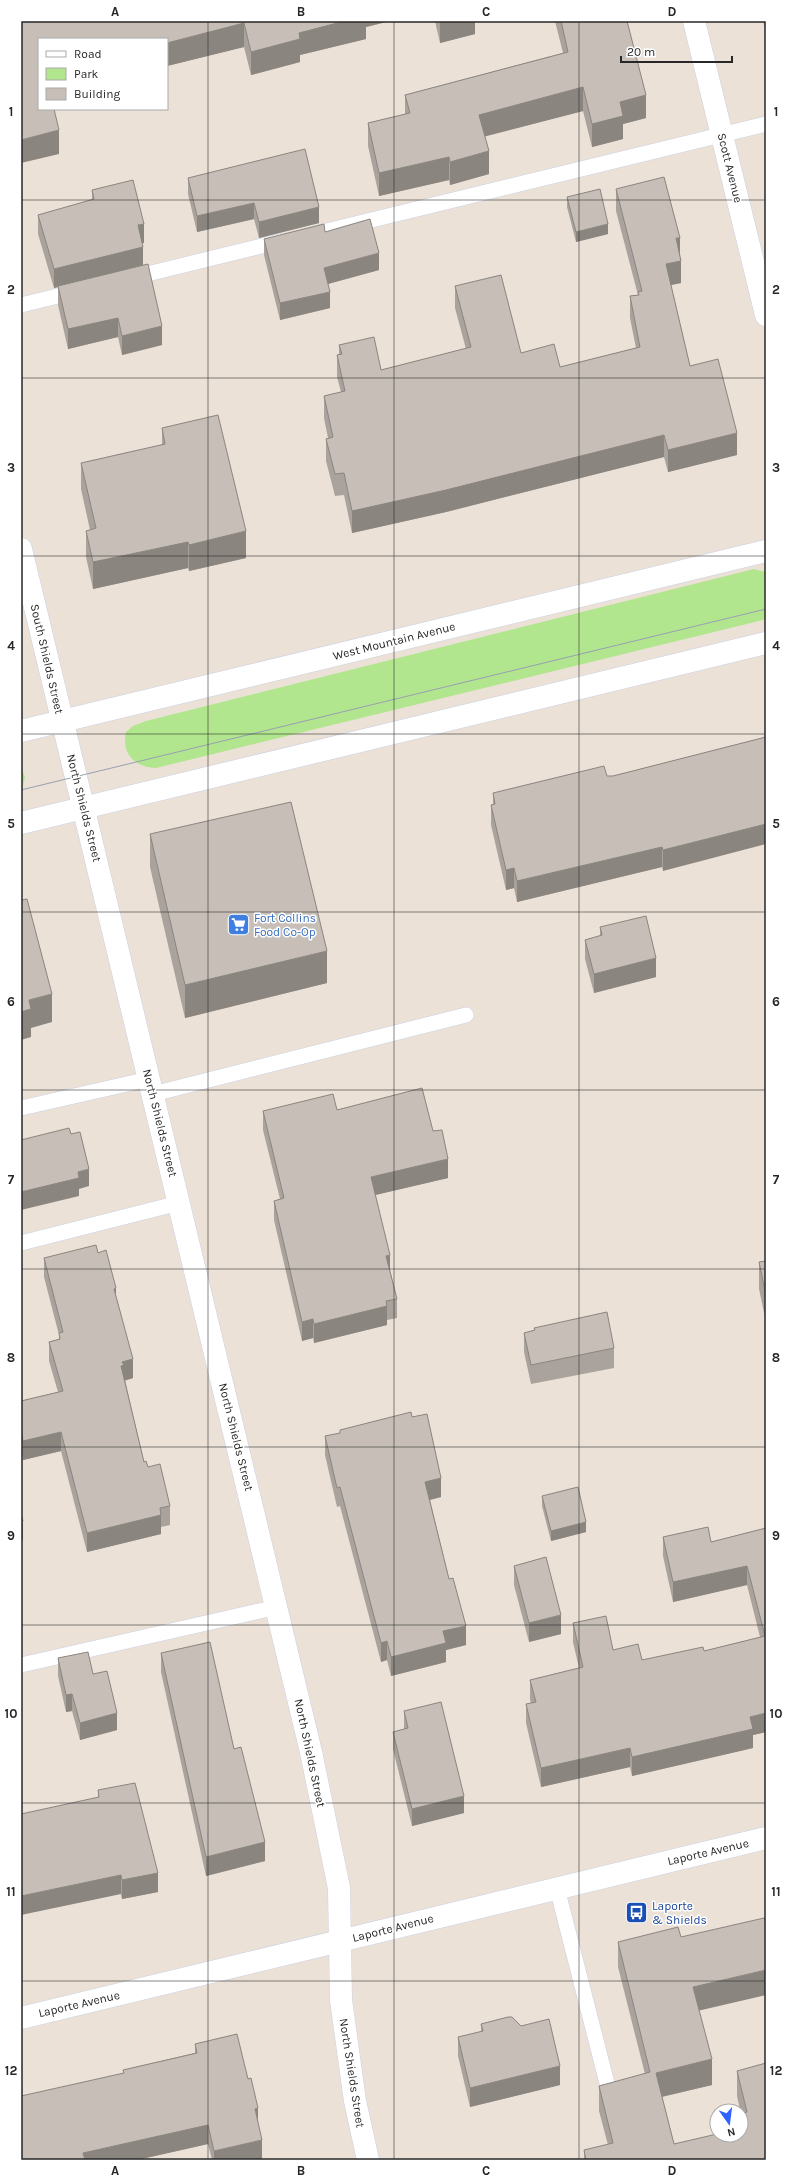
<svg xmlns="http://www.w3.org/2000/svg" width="787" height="2181" font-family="Karla,sans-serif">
	<rect width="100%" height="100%" fill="#ebe1d6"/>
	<!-- green -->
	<g fill="#b2e68e">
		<path d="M754,569L766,572V619L759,621L156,768C135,767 121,755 126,732L133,726L146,721Z"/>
		<path d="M21,767L25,777L21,793Z"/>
	</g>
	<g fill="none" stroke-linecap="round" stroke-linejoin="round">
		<defs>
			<g id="service">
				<path d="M306,236L766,124"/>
				<path d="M131,278L282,241"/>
				<path d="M21,305L78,291"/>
				<path d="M153,1094L466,1015"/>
				<path d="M21,1108L149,1079"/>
				<path d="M21,1243L179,1203"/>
				<path d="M21,1665L277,1607"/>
				<path d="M557,1888L610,2095"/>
			</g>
			<path id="minor" d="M694,21L766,315"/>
			<g id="tertiary">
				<path d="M21,731L766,551"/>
				<path d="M21,823L766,643"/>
				<path d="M21,2018L766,1838"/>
			</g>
			<path id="secondary" d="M21,549L311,1752L339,1888L341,2000L355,2101L368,2160"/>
		</defs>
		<!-- service casing -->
		<use href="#service" stroke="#ccd1e1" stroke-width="16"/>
		<!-- minor casing -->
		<use href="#minor" stroke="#ccd1e1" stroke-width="23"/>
		<!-- tertiary casing -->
		<use href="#tertiary" stroke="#ccd1e1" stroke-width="23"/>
		<!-- secondary casing -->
		<use href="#secondary" stroke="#ccd1e1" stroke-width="23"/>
		<!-- service -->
		<use href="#service" stroke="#fff" stroke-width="15"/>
		<!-- minor -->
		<use href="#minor" stroke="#fff" stroke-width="22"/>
		<!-- tertiary -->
		<use href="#tertiary" stroke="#fff" stroke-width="22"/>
		<!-- secondary -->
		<use href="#secondary" stroke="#fff" stroke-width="22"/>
		<!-- tram -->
		<path stroke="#999fb3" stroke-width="1" d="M21,790L766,609"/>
	</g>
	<!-- wall -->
	<g fill="#aaa39d">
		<path d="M21,21H390L366,27V39L300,55V62L251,75L244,47L167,66V39H39L59,154Z"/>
		<path d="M435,21H475V34L440,43Z"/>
		<path d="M555,21H627L646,118L623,124V139L592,147L583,111L485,136L489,174L450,185L449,180L379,196L368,146V123L405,114V95L563,53Z"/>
		<path d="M763,21H766V31Z"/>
		<path d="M188,178L319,223L259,238L254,219L197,232L188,194Z"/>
		<path d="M616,189L680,253L681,283L671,285L690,366L737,455L668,472L664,457L446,512L352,533L344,495L335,496L326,461V439L328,438L324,418V396L341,392L337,377V355L339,354V345L381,370L466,349L455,308V286L521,353L560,367L636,348L630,318V296L638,295L616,211Z"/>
		<path d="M92,190L144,243H142L143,265L162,345L122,355L118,337L68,349L58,305V287L54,288L38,234V215L92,200Z"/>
		<path d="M567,197L608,234L576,242L567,207Z"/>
		<path d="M325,232L379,270L328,284L330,308L280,320L264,255V239Z"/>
		<path d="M162,428L246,558L189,571L188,568L93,589L86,557V531L90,530L81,489V463L162,445Z"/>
		<path d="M766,737L663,871L662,867L517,902L514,888L506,890L491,825V805L493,804V793L607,776H613Z"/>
		<path d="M150,834L327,983L185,1018L150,867Z"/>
		<path d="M600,927L656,977L594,993L585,959V940L600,936Z"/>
		<path d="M337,1110L433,1131L448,1178L375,1195L390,1270L397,1299V1318L387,1320V1325L314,1343L313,1338L302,1341L274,1220V1201L280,1199L263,1130V1111Z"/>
		<path d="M98,1253L116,1297L133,1378L125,1380L144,1462L170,1506V1525L161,1527V1534L87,1552L61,1451L23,1460L21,1449V1401L58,1392L49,1361V1342L59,1339V1335L44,1277V1258Z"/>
		<path d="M766,1261V1322L759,1289V1262Z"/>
		<path d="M534,1328L614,1348V1368L531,1384L524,1352V1333L534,1330Z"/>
		<path d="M412,1417L441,1497L430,1500L449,1579L466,1645L446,1650V1662L391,1676L387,1660L381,1662L340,1506L337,1507L325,1455V1436L340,1433V1430Z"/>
		<path d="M542,1496L586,1532L551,1541L542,1506Z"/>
		<path d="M766,1528V1732L753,1735V1748L632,1776L630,1767L541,1787L526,1723V1704L531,1703L530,1699V1680L579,1668L573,1642V1623L613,1650L642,1660L704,1651L760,1637L747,1585L673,1602L663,1556V1537L711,1542Z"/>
		<path d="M514,1566L561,1634L529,1642L514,1585Z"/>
		<path d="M161,1653L234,1749L265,1861L206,1876L161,1672Z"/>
		<path d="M58,1658L93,1674L117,1730L80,1740L72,1711L66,1712L58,1676Z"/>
		<path d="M404,1711L464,1813L412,1826L393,1749V1732L404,1729Z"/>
		<path d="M98,1790L158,1892L122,1899L98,1797Z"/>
		<path d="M618,1942L699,2011L712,2085L662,2097L674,2144L741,2135V2114L737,2096V2071L766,2160H584V2150L608,2145L599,2111V2086L645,2074L618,1967Z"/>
		<path d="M481,2024L560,2085L470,2107L458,2056V2037L481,2032Z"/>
		<path d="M195,2044L258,2124L262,2159L257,2160H212L208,2144L137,2160H21L123,2073V2070L195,2053Z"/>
	</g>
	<!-- shaded-wall -->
	<g fill="#8b8580">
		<path d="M345,21H390L366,27V39L300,55V62L251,75V52L299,33Z"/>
		<path d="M440,21H475V34L440,43Z"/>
		<path d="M244,23V47L167,66V43Z"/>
		<path d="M583,87V111L479,138V115Z"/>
		<path d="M646,95V118L623,124V139L592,147V124L620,102Z"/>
		<path d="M59,130V154L21,163V140Z"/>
		<path d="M489,151V174L450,185V162Z"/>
		<path d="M449,157V180L379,196V173Z"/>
		<path d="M254,203V219L197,232V216Z"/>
		<path d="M319,207V223L259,238V222Z"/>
		<path d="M144,224V243L138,244V225Z"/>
		<path d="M608,224V234L576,242V232Z"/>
		<path d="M676,238H680V260Z"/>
		<path d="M143,247V266L54,288V269Z"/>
		<path d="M379,253V270L324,285V268Z"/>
		<path d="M681,261V283L666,286V264Z"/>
		<path d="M330,292V308L280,320V303Z"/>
		<path d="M118,318V337L68,349V329Z"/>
		<path d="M162,326V345L122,355V336Z"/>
		<path d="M737,433V455L668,472V450Z"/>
		<path d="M664,435V457L446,512L352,533V511Z"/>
		<path d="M246,531V558L189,571V545Z"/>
		<path d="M188,542V568L93,589V562Z"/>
		<path d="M766,824V844L663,871V850Z"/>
		<path d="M662,847V867L517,902V881Z"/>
		<path d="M514,868V888L506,890V870Z"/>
		<path d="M327,951V983L185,1018V985Z"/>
		<path d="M656,958V977L594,993V974Z"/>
		<path d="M52,994V1022L31,1028V1037L21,1040V1012L29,1000Z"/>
		<path d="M448,1159V1178L371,1196V1177Z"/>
		<path d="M89,1169V1186L79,1189V1196L21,1210V1192L78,1172Z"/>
		<path d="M390,1255V1274L386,1256Z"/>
		<path d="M116,1288V1307L114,1289Z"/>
		<path d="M387,1306V1325L314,1343V1324Z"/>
		<path d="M313,1319V1338L302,1341V1322Z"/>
		<path d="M133,1359V1378L124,1381L121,1366L122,1362Z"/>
		<path d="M61,1432V1451L23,1460V1441Z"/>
		<path d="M441,1478V1497L425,1501V1482Z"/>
		<path d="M161,1515V1534L87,1552V1533Z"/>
		<path d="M23,1521V1540L21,1541V1522Z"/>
		<path d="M586,1522V1532L551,1541V1531Z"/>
		<path d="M747,1566V1585L673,1602V1582Z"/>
		<path d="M561,1615V1634L529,1642V1623Z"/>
		<path d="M466,1626V1645L446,1650V1662L391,1676V1657L443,1631Z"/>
		<path d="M387,1641V1660L381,1662V1643Z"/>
		<path d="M72,1694V1711L66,1712V1695Z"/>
		<path d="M117,1713V1730L80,1740V1723Z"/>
		<path d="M766,1713V1732L753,1735V1748L632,1776V1757L750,1717Z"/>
		<path d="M630,1748V1767L541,1787V1768Z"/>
		<path d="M464,1796V1813L412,1826V1809Z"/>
		<path d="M265,1842V1861L206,1876V1857Z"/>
		<path d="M158,1873V1892L122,1899V1880Z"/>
		<path d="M121,1875V1894L21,1915V1896Z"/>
		<path d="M766,1970V1995L693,2012V1987Z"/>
		<path d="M712,2059V2085L656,2098V2073Z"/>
		<path d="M560,2066V2085L470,2107V2088Z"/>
		<path d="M258,2108V2127L255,2109Z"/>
		<path d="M208,2125V2144L137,2160H83V2153Z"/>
		<path d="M262,2140V2159L257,2160H214V2151Z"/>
	</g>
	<!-- building -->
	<g fill="#c6beb7" stroke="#8b8580">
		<path d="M21,21H345L299,33L300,39L251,52L244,23L167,43V39H39V109H54L59,130L21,140Z"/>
		<path d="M561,21H627L646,95L620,102L623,116L592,124L583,87L479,115L489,151L450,162L449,157L379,173L368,123L410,113L405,95L568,52Z"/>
		<path d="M305,149L319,207L259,222L254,203L197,216L188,178Z"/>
		<path d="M664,177L680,238H676L681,261L666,264L690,366L718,359L737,433L668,450L664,435L446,490L352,511L344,473L335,474L326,439L333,437L324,396L345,391L337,355L342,354L339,345L374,337L381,370L471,347L455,286L501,275L521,353L554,344L560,367L640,347L630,296L639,295L638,292L642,291L616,189Z"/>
		<path d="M133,180L144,224L138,225L143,247L54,269L38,215L94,199L92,190Z"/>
		<path d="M600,189L608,224L576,232L567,197Z"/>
		<path d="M370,219L379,253L324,268L330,292L280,303L264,239L324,224L325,232Z"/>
		<path d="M148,264L162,326L122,336L118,318L68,329L58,286Z"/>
		<path d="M218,415L246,531L189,545L188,542L93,562L86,531L96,528L81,463L165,444L162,428Z"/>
		<path d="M766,737V824L663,850L662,847L517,881L514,868L506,870L491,805L495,804L493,793L604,766L607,776H613Z"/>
		<path d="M291,802L327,951L185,985L150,834Z"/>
		<path d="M27,899L52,994L29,1000L31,1009L21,1012V900Z"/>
		<path d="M646,916L656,958L594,974L585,940L602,935L600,927Z"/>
		<path d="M422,1088L433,1131L442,1130L448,1159L371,1177L390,1255L386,1256L397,1299L386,1301L387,1306L314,1324L313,1319L302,1322L274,1201L284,1198L263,1111L333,1094L337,1110Z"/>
		<path d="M69,1128L71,1134L80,1132L89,1169L78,1172L79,1178L21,1192V1140Z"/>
		<path d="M96,1245L98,1253L106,1250L116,1288L114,1289L133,1359L122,1362L124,1365L121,1366L144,1462L146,1461L148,1467L160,1464L170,1506L160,1508L161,1515L87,1533L61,1432L23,1441L21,1430V1401L63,1391L49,1342L60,1339L59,1333L63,1332L44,1258Z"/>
		<path d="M766,1261V1295L759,1262Z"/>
		<path d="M607,1312L614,1348L531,1365L524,1333L535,1330L534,1328Z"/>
		<path d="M411,1412L412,1417L427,1414L441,1478L425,1482L449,1579L453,1578L466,1626L443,1631L446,1643L391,1657L387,1641L381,1643L340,1487L337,1488L325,1436L340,1433V1430Z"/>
		<path d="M578,1487L586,1522L551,1531L542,1496Z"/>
		<path d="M21,1514L23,1521L21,1522Z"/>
		<path d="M708,1527L711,1542L766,1528V1713L750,1717L753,1729L632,1757L630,1748L541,1768L526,1704L536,1702L530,1680L583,1667L573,1623L606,1616L613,1650L638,1644L642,1660L703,1647L704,1651L765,1636L747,1566L673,1582L663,1537Z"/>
		<path d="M546,1557L561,1615L529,1623L514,1566Z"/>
		<path d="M210,1642L234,1749L241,1747L265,1842L206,1857L161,1653Z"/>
		<path d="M88,1652L93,1674L107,1671L117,1713L80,1723L72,1694L66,1695L58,1658Z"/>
		<path d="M441,1702L464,1796L412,1809L393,1732L408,1728L404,1711Z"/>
		<path d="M135,1783L158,1873L122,1880L121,1875L21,1896V1814L99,1797L98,1790Z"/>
		<path d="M764,1918L765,1921H766V1970L693,1987L712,2059L656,2073L674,2144L717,2134V2135H741V2114L747,2112L737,2071L766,2063V2160H586L584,2150L613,2143L599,2086L650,2072L618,1942L678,1927L681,1937Z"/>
		<path d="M508,2017H512L521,2026L549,2019L560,2066L470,2088L458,2037L483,2031L481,2024Z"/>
		<path d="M237,2034L248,2079L251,2078L258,2108L255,2109L262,2140L214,2151L208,2125L83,2153L85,2160H21V2096L124,2073L123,2070L197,2053L195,2044Z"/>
	</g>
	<!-- grid -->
	<path fill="none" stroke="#272727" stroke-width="1" stroke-opacity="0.55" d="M208,21V2160M394,21V2160M579,21V2160M21,200H766M21,378H766M21,556H766M21,734H766M21,912H766M21,1090H766M21,1269H766M21,1447H766M21,1625H766M21,1803H766M21,1981H766"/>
	<!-- icons -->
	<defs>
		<symbol id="supermarket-square" viewBox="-11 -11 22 22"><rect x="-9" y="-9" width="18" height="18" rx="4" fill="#3f7fe0" stroke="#fff"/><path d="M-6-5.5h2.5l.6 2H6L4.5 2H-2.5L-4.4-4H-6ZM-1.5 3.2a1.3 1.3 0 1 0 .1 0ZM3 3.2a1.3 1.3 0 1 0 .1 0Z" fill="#fff"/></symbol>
		<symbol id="bus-square" viewBox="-11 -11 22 22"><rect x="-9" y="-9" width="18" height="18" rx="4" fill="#1a4fb4" stroke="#fff"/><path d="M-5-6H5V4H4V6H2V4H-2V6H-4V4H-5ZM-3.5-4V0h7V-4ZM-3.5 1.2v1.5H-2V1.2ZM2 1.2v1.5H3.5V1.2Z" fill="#fff"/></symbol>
	</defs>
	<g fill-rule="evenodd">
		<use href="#supermarket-square" x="226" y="912" width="25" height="25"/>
		<use href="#bus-square" x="624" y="1900" width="25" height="25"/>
	</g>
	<g text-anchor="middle" stroke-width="3" stroke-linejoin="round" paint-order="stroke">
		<!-- street labels -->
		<g font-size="12" fill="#272727" stroke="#fff">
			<text transform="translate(730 168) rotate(76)" y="4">Scott Avenue</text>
			<text transform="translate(394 641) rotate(-14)" y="4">West Mountain Avenue</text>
			<text transform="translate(47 659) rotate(77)" y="4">South Shields Street</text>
			<text transform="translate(84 808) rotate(76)" y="4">North Shields Street</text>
			<text transform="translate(160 1123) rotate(76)" y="4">North Shields Street</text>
			<text transform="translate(236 1437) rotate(76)" y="4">North Shields Street</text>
			<text transform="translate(310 1753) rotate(78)" y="4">North Shields Street</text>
			<text transform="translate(708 1852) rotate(-13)" y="4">Laporte Avenue</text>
			<text transform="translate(393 1928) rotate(-14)" y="4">Laporte Avenue</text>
			<text transform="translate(79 2004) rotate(-13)" y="4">Laporte Avenue</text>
			<text transform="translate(352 2073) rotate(81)" y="4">North Shields Street</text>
		</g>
		<!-- shop labels -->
		<g font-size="12" fill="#366cbe" stroke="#fff" text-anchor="start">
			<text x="254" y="922">Fort Collins<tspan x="254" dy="14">Food Co-Op</tspan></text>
		</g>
		<!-- transit labels -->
		<g font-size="12" fill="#164399" stroke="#fff" text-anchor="start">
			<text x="652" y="1910">Laporte<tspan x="652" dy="14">&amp; Shields</tspan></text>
		</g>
	</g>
	<!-- border -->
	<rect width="787" height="2181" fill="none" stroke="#ffffff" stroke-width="44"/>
	<!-- legend -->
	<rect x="38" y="38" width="130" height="72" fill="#ffffff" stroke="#a9a9a9"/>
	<rect x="46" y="51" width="20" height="6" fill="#ffffff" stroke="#a9a9a9"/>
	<text x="74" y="58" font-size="12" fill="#272727">Road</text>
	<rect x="46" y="68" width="20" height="12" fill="#b2e68e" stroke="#a9a9a9"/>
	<text x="74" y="78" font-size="12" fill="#272727">Park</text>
	<rect x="46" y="88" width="20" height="12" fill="#c6beb7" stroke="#a9a9a9"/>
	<text x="74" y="98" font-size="12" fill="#272727">Building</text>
	<!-- north arrow -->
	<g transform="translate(729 2123) rotate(166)"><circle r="19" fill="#ffffff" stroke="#a9a9a9"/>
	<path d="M0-3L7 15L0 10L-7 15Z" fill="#2f63ff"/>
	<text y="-6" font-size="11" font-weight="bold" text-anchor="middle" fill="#272727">N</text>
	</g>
	<!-- scale -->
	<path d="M621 56v6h111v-6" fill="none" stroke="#272727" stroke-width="2"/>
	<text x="627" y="56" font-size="12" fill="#272727" stroke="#ffffff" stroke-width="3" paint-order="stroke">20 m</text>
	<rect x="22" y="22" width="743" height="2137" fill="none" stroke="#272727" stroke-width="1.5"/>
	<g font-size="13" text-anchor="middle" font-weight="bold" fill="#272727">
		<text x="115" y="16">A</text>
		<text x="301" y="16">B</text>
		<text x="486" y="16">C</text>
		<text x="672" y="16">D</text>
		<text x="11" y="116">1</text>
		<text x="776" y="116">1</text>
		<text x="11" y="294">2</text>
		<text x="776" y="294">2</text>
		<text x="11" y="472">3</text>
		<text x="776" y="472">3</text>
		<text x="11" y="650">4</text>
		<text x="776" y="650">4</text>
		<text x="11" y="828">5</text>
		<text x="776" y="828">5</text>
		<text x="11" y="1006">6</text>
		<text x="776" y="1006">6</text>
		<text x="11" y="1184">7</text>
		<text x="776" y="1184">7</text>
		<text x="11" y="1362">8</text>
		<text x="776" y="1362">8</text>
		<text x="11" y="1540">9</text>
		<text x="776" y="1540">9</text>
		<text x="11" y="1718">10</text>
		<text x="776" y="1718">10</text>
		<text x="11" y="1896">11</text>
		<text x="776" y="1896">11</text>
		<text x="11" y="2075">12</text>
		<text x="776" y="2075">12</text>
		<text x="115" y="2175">A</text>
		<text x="301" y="2175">B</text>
		<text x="486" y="2175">C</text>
		<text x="672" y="2175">D</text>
	</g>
</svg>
